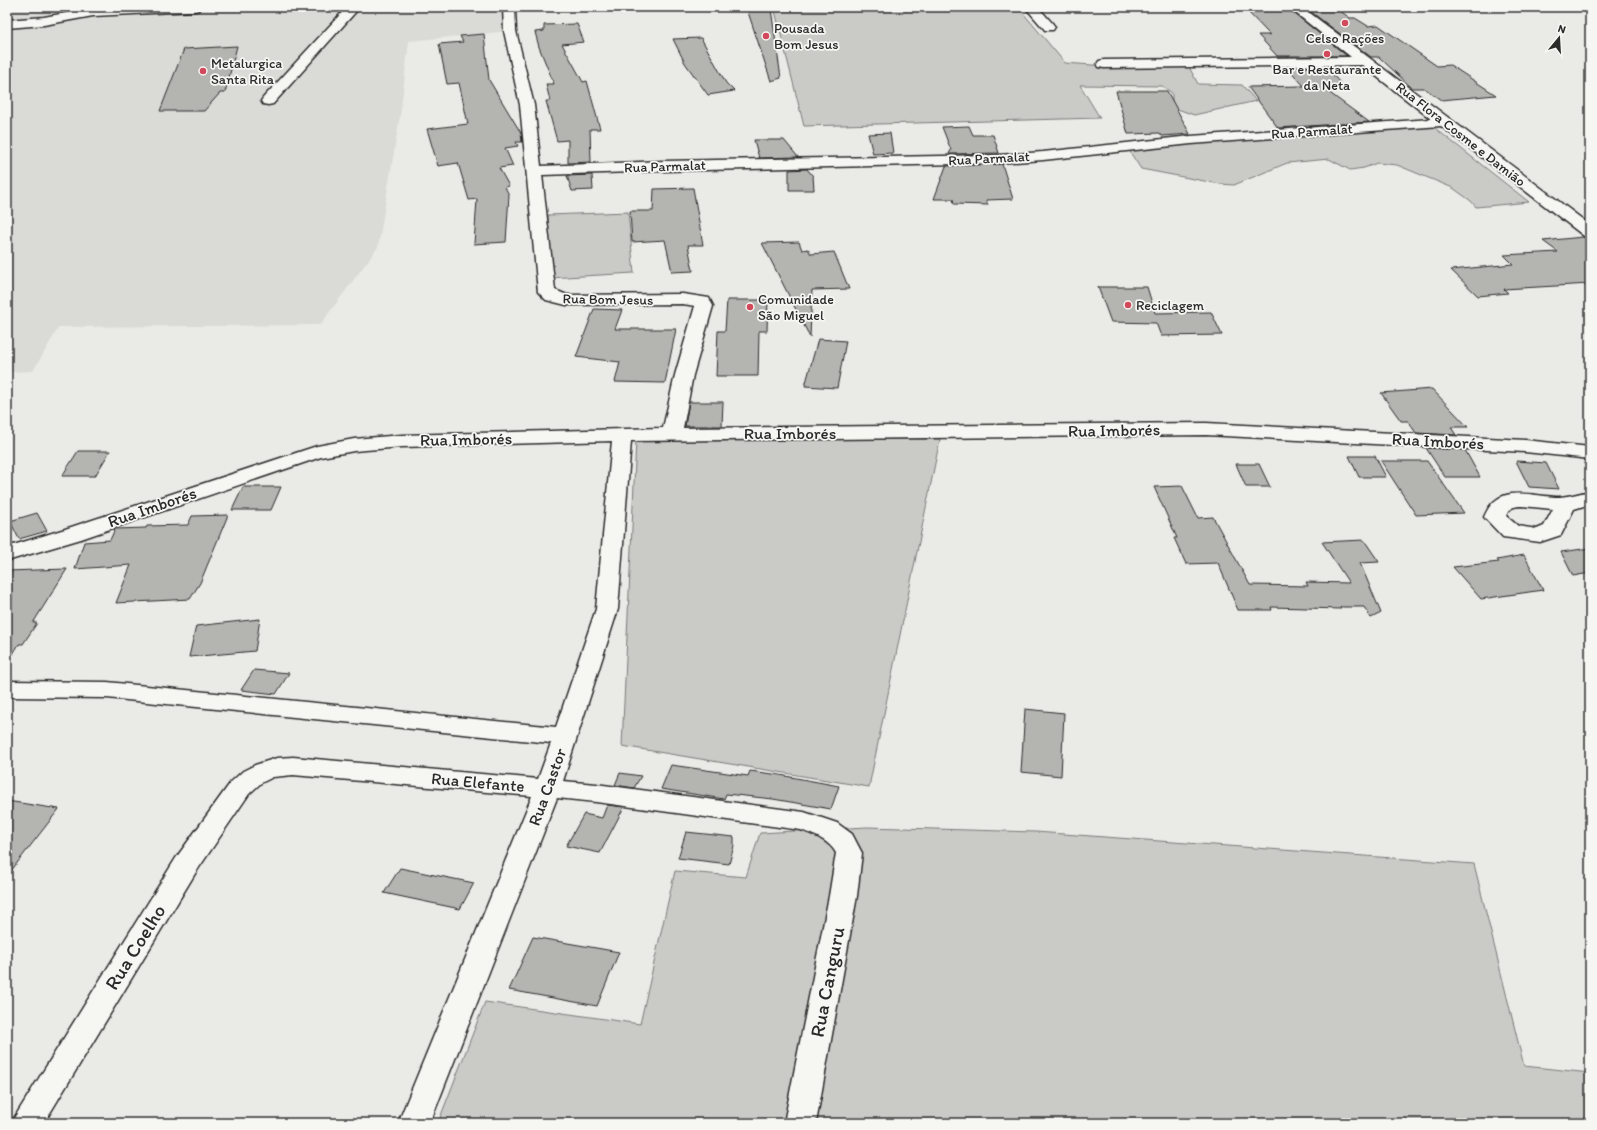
<svg xmlns="http://www.w3.org/2000/svg" width="1597" height="1130" font-family="Itim,sans-serif">
	<rect width="100%" height="100%" fill="#eaeae6"/>
	<filter id="ink" filterUnits="userSpaceOnUse"><feTurbulence type="fractalNoise" baseFrequency=".025" numOctaves="2"/><feDisplacementMap in="SourceGraphic" scale="8" xChannelSelector="R" yChannelSelector="G"/><feConvolveMatrix kernelMatrix="1 2 1 2 8 2 1 2 1" color-interpolation-filters="sRGB"/></filter>
	<g filter="url(#ink)">
		<!-- built -->
		<path fill="#dadad6" d="M7,7H505L510,31L409,41L400,116L378,247L320,325L59,327L33,371L7,372Z"/>
		<!-- green -->
		<g fill="#cacac7" stroke="#7a7a79">
			<path d="M774,7H1018L1065,63L1106,66L1188,65L1198,84L1242,85L1256,101L1194,115L1172,107V93L1162,86L1080,85L1100,118L804,126Z"/>
			<path d="M1431,125L1529,202L1476,207L1471,201L1453,188L1397,165L1377,163L1364,168L1350,170L1329,159L1287,163L1234,185L1220,184L1141,169L1128,149L1265,136Z"/>
			<path d="M628,212L634,273L549,278L548,215Z"/>
			<path d="M940,439L869,787L622,746L636,440Z"/>
			<path d="M867,827L1036,832L1474,864L1524,1066L1590,1073V1123H438L485,1002L640,1024L675,871L746,877L760,833Z"/>
		</g>
		<!-- building -->
		<g fill="#b4b4b1" stroke="#2b2b2b">
			<path d="M1336,8L1350,18H1355L1368,26L1378,25L1437,66L1450,65L1496,95L1441,100L1424,88H1412L1379,57H1371L1307,9Z"/>
			<path d="M747,9H771L781,78L771,81Z"/>
			<path d="M1289,9L1347,56H1277L1258,35H1270L1247,11Z"/>
			<path d="M577,24L584,42L562,44L583,82L587,81L600,129H590L591,162L568,163V140L557,141L546,101H550L546,84H554L539,47L535,32L544,31V25Z"/>
			<path d="M484,34L489,80L521,133L522,142H516L518,146L505,148L513,166L499,168L509,186L505,187L509,195L506,242L474,244L477,199L469,200L458,163L438,166L427,129L468,124L459,83L447,84L439,44L463,42L460,36Z"/>
			<path d="M701,38L726,83L734,91L708,95L685,63L673,39Z"/>
			<path d="M237,46L225,93H220L204,111H160L184,49Z"/>
			<path d="M1287,67H1326L1347,91H1327L1369,122L1278,128L1248,87L1304,86Z"/>
			<path d="M1116,91H1167L1190,134L1162,136L1160,133L1128,134Z"/>
			<path d="M969,126L973,135H993L999,153L949,154L951,150L942,127Z"/>
			<path d="M890,133L893,153L873,154L868,134Z"/>
			<path d="M754,140H784L798,157L759,158Z"/>
			<path d="M1002,164L1013,199L986,200L988,205L954,204L953,199H934L946,166Z"/>
			<path d="M807,169L813,176L814,190H789V170Z"/>
			<path d="M592,175L593,190L572,191L567,176Z"/>
			<path d="M693,188L703,245H688L693,271L672,272L665,240L632,242L630,211H653L654,189Z"/>
			<path d="M1583,237L1590,239V284L1504,289L1508,293L1478,296L1451,270L1513,264L1504,255L1558,252L1543,241Z"/>
			<path d="M799,242L802,250L808,249L811,254L834,252L849,289L812,290L810,337L762,243Z"/>
			<path d="M1098,287H1147L1155,313L1211,312L1222,335L1161,336L1156,323L1111,322Z"/>
			<path d="M727,300H768L767,331H759L758,376H716L718,331H725Z"/>
			<path d="M594,309L622,310L615,329H676L665,383L615,382L620,362L576,357Z"/>
			<path d="M818,339L846,341L837,388L805,386Z"/>
			<path d="M1432,389L1468,427H1451L1456,435L1416,433L1408,421H1401L1381,393Z"/>
			<path d="M689,402H723L722,426H685Z"/>
			<path d="M1426,448L1465,450L1480,477H1445Z"/>
			<path d="M78,451H110L95,476H62Z"/>
			<path d="M1349,456H1375L1386,477H1359Z"/>
			<path d="M1381,461H1427L1464,513L1416,515Z"/>
			<path d="M1516,461L1546,463L1559,489L1529,487Z"/>
			<path d="M1236,464H1259L1270,487H1246Z"/>
			<path d="M1182,486L1198,518L1213,517L1250,585L1308,586L1306,582L1349,583L1322,542L1364,540L1379,562L1360,563L1381,613L1371,618L1364,607H1340L1341,609L1271,607L1272,610H1238L1218,563L1186,564L1174,538H1177L1154,487Z"/>
			<path d="M243,487H281L271,510H232Z"/>
			<path d="M37,513L47,531L19,539L10,521Z"/>
			<path d="M228,515L200,583L190,599L116,603L131,565L75,569L84,542L110,540L115,529L146,528L147,526L188,525L192,516Z"/>
			<path d="M1590,548V573L1573,576L1561,552Z"/>
			<path d="M1524,555L1543,590L1481,599L1453,567L1499,562L1497,560Z"/>
			<path d="M67,569L33,623H37L23,644H19L7,664V571Z"/>
			<path d="M260,619L255,651L189,657L196,626Z"/>
			<path d="M254,670L289,673L276,694L241,690Z"/>
			<path d="M1025,709L1064,713L1061,776L1021,772Z"/>
			<path d="M671,765L748,776L750,771L780,775L839,786L831,809L773,799L726,794L724,799L661,789Z"/>
			<path d="M620,773L641,776L634,788L615,785Z"/>
			<path d="M7,801L59,809L7,876Z"/>
			<path d="M607,805L624,807L600,853L566,846L584,814L602,818Z"/>
			<path d="M686,832L734,837V846L729,864L678,858Z"/>
			<path d="M400,868L474,883L460,909L384,893Z"/>
			<path d="M533,937L619,952L597,1006L509,990Z"/>
		</g>
		<g fill="none" stroke-linecap="round" stroke-linejoin="round">
			<defs>
				<g id="minor">
					<path d="M119,7H201L199,10L195,11L93,16L44,25L7,28V20L44,17L93,8Z"/>
					<path d="M347,7H360L273,104L268,105L263,104L261,101L263,98Z"/>
					<path d="M503,7H515L516,31L534,105L541,166L664,161L998,155L1043,152L1191,136L1431,119L1362,65L1104,68L1099,67L1097,64L1099,61L1104,60L1351,57L1288,7H1302L1590,225V238L1584,236L1441,126L1191,144L1043,160L998,163L664,171L542,175L555,290L567,295L683,294L709,298L713,306L693,375L683,428L1206,423L1525,440L1590,447V459L1525,452L1206,435L631,441L618,609L563,781L596,784L804,812L837,823L852,834L862,853L857,896L816,1123H784L829,896L836,853C829,840 814,835 801,830L596,802L557,798L430,1123H398L532,796L293,775L273,777L261,783L249,794L196,872L44,1123H11L176,858L231,782L243,771L255,765L277,758L293,757L538,779L551,743L107,698L7,697V681L107,682L556,727L596,609L612,441L402,447L354,451L321,457L81,539L7,561V547L65,529L317,446L354,439L402,435L663,428L675,375L695,306L683,304L566,305L546,300L538,292L520,105L504,31Z"/>
					<path d="M1025,7H1038L1053,24L1055,27L1053,30H1045Z"/>
					<path d="M1590,491V504L1574,509L1561,535L1540,542L1503,537L1484,517C1499,481 1530,497 1560,497C1570,496 1580,493 1590,491ZM1522,506L1553,509L1544,526L1537,529L1518,526L1506,516C1509,508 1513,506 1522,506Z"/>
				</g>
			</defs>
			<!-- minor casing -->
			<use href="#minor" stroke="#2b2b2b" stroke-width="3"/>
			<!-- minor -->
			<use href="#minor" fill="#f6f6f2" fill-rule="evenodd"/>
		</g>
	</g>
	<!-- markers -->
	<g fill="#d1495b" stroke="#f6f6f2" stroke-width="1.5">
		<circle cx="1345" cy="23" r="4"/>
		<circle cx="766" cy="36" r="4"/>
		<circle cx="1327" cy="54" r="4"/>
		<circle cx="203" cy="71" r="4"/>
		<circle cx="1128" cy="305" r="4"/>
		<circle cx="750" cy="307" r="4"/>
	</g>
	<g text-anchor="middle" stroke-width="3.5" stroke-linejoin="round" paint-order="stroke">
		<!-- far-poi labels -->
		<g font-size="14" fill="#2b2b2b" stroke="#f6f6f2" text-anchor="start">
			<text x="774" y="33">Pousada<tspan x="774" dy="16">Bom Jesus</tspan></text>
			<text x="1345" y="43" text-anchor="middle">Celso Rações</text>
			<text x="211" y="68">Metalurgica<tspan x="211" dy="16">Santa Rita</tspan></text>
			<text x="1327" y="74" text-anchor="middle">Bar e Restaurante<tspan x="1327" dy="16">da Neta</tspan></text>
			<text x="758" y="304">Comunidade<tspan x="758" dy="16">São Miguel</tspan></text>
			<text x="1136" y="310">Reciclagem</text>
		</g>
		<!-- far-street labels -->
		<g font-size="14" fill="#2b2b2b" stroke="#f6f6f2">
			<text transform="translate(1312 131) rotate(-4)" y="5">Rua Parmalat</text>
			<text transform="translate(1461 134) rotate(38)" y="5">Rua Flora Cosme e Damião</text>
			<text transform="translate(989 158) rotate(-3)" y="5">Rua Parmalat</text>
			<text transform="translate(665 166) rotate(-2)" y="5">Rua Parmalat</text>
			<text transform="translate(608 299) rotate(1)" y="5">Rua Bom Jesus</text>
		</g>
		<!-- street labels -->
		<g font-size="17" fill="#2b2b2b" stroke="#f6f6f2">
			<text transform="translate(1114 430) rotate(-1)" y="6">Rua Imborés</text>
			<text x="790" y="439">Rua Imborés</text>
			<text transform="translate(466 439) rotate(-1)" y="6">Rua Imborés</text>
			<text transform="translate(1438 441) rotate(3)" y="6">Rua Imborés</text>
			<text transform="translate(152 507) rotate(-19)" y="6">Rua Imborés</text>
			<text transform="translate(478 782) rotate(5)" y="6">Rua Elefante</text>
			<text transform="translate(547 787) rotate(-70)" y="6">Rua Castor</text>
		</g>
		<!-- near-street labels -->
		<g font-size="20" fill="#2b2b2b" stroke="#f6f6f2">
			<text transform="translate(135 947) rotate(-58)" y="7">Rua Coelho</text>
			<text transform="translate(827 982) rotate(-79)" y="7">Rua Canguru</text>
		</g>
	</g>
	<!-- margin -->
	<rect width="1597" height="1130" fill="none" stroke="#f6f6f2" stroke-width="24"/>
	<rect x="12" y="12" width="1573" height="1106" fill="none" stroke="#2b2b2b" stroke-width="1.5" filter="url(#ink)"/>
	<!-- north arrow -->
	<g transform="translate(1559 38) rotate(18)" stroke="#f6f6f2" stroke-width="3" paint-order="stroke">
	<path d="M0-3L7 15L0 10L-7 15Z" fill="#2b2b2b"/>
	<text y="-6" font-size="11" font-weight="bold" text-anchor="middle" fill="#2b2b2b">N</text>
	</g>
</svg>
